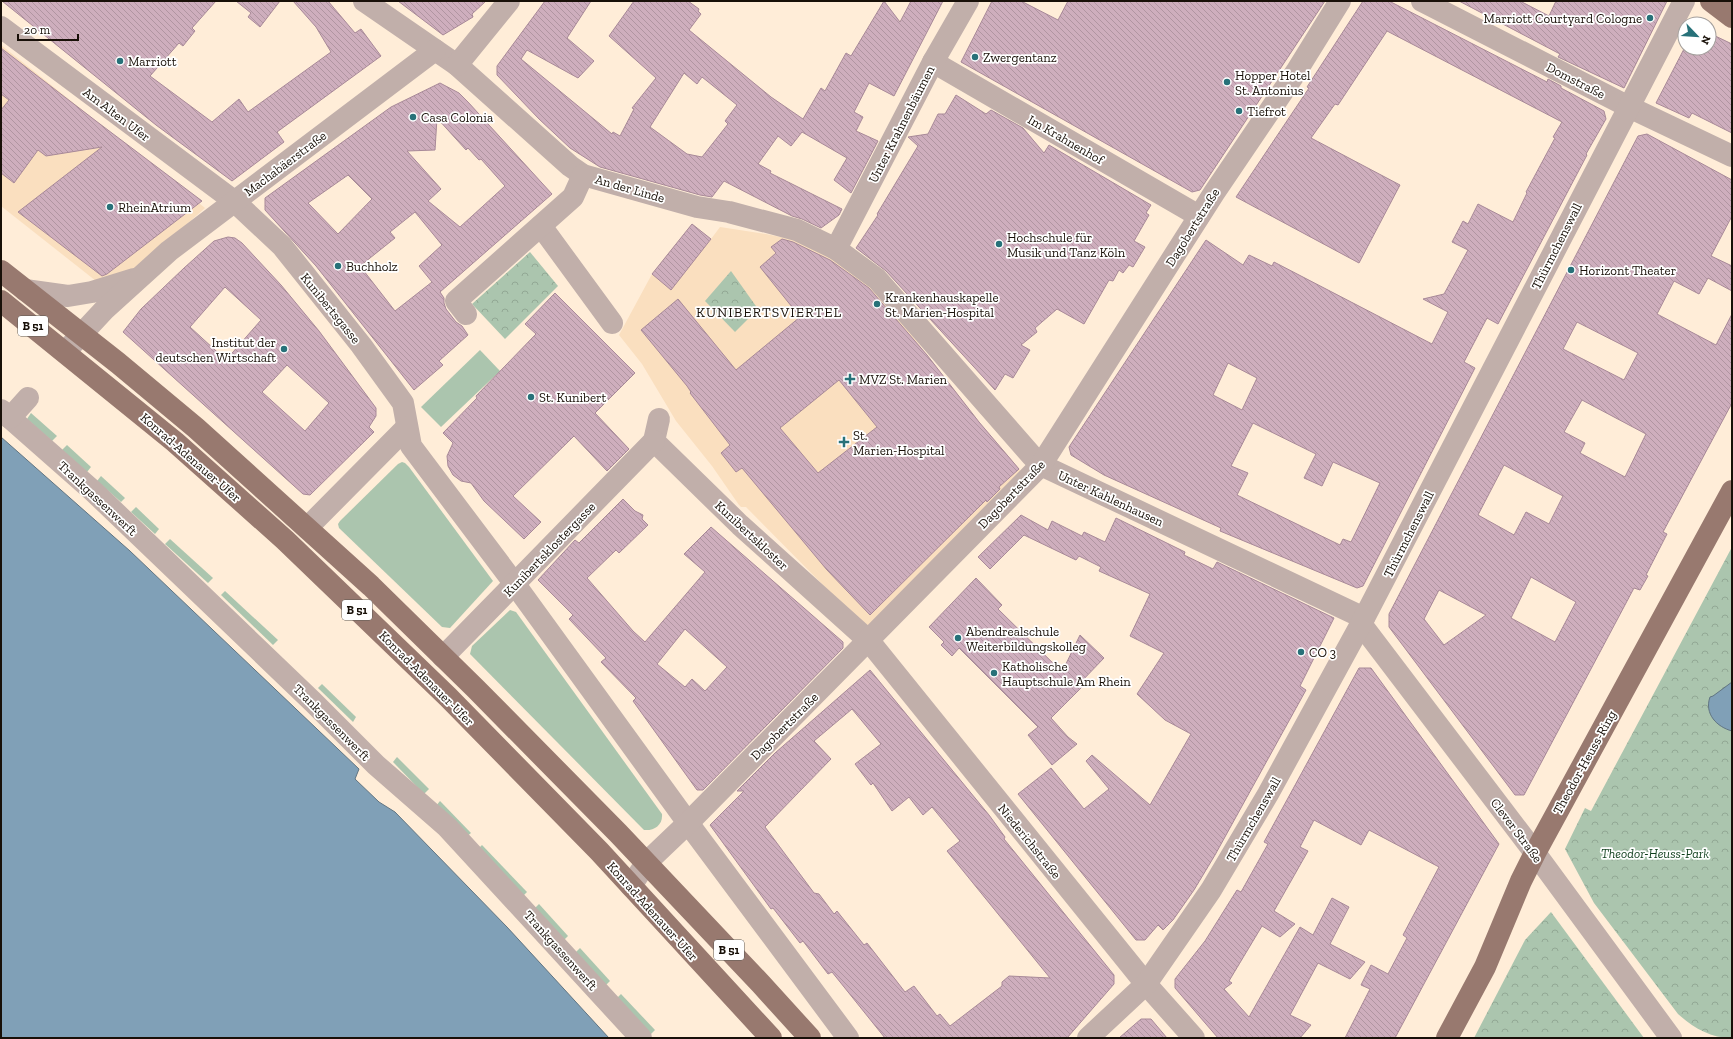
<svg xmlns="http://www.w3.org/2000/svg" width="1733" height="1039" font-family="'Zilla Slab',serif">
	<defs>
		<pattern id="park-crowns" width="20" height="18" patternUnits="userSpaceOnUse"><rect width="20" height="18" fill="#abc5ae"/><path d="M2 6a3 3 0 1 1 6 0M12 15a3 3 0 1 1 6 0" fill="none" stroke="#92a894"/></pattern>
		<pattern id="building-back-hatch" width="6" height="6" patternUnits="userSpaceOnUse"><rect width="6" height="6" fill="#ceaebd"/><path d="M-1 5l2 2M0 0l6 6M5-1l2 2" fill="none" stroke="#b095a1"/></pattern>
	</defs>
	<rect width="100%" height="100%" fill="#ffedd8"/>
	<!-- built -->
	<g fill="#fadfbf">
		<path d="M1,45L205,208L110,292L1,206Z"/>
		<path d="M692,224L711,239L720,227L766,234L795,240L829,254L863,280L894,312L979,422L1021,471L867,632L822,584L746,507H741L739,505L712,466L676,421L642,364L619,335L652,274Z"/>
	</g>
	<!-- grass -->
	<g fill="#abc5ae">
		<path d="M480,350L500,371L441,427L421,407Z"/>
		<path d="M31,413L57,436L52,441L27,419Z"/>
		<path d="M67,445L91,467L87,472L62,450Z"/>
		<path d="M402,462L405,463L409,467L493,581L450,628L442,627L339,528L338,524L340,521L398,464Z"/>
		<path d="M101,476L125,498L121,502L97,481Z"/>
		<path d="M136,507L159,529L155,534L131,512Z"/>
		<path d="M170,539L213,578L208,583L165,544Z"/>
		<path d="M225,591L278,640L273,645L221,595Z"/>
		<path d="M510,610L516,612L662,814C663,825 654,831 644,830L470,654L472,646Z"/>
		<path d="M322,684L356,717L353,722L318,688Z"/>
		<path d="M397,757L429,789L424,794L393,762Z"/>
		<path d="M440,801L471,833L466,837L436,806Z"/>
		<path d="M482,845L527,892L522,897L478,849Z"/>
		<path d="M539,904L568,936L564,940L534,909Z"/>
		<path d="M580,948L610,981L605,986L575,953Z"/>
		<path d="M621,994L655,1030L650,1035L617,998Z"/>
	</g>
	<!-- park -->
	<g fill="url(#park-crowns)">
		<path d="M530,252L558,286L505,339L472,304Z"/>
		<path d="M731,271L758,309L735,332L705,301Z"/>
		<path d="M1732,547V1038C1710,1038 1694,1028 1678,1014L1594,903L1565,849L1585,808L1591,811Z"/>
		<path d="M1551,912L1644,1038H1474L1525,940Z"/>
	</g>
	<!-- water -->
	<g fill="#80a0b7" stroke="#617582">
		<path d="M1,437L130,551L359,769L355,779L379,802L395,812L507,927L609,1038H1Z"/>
		<path d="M1732,682V731C1717,727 1704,714 1710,697L1713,696Z"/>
	</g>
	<!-- building -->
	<g fill="url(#building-back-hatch)" stroke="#a88998" fill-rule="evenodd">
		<path d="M2,1H216L192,28L195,31L183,46L179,43L150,76L212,122L239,99L248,112L331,52L316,27L293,1H328L355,33L361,29L381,56L277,132L284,142L232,181L156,125Z"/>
		<path d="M236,1H280L260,27L248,17L251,13Z"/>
		<path d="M398,1H486L472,14L473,17L443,35Z"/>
		<path d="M545,1H591L567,38L594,61L578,78L527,50L521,59L612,134L613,132L620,136L634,109L632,108L656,78L609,36L634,1H688L699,9L698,11L701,14L689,30L771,97L803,119L821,88L825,91L846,53L851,56L884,1L900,22L911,1H943L894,96L869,83L854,112L863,117L856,131L878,141L851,193L834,180L847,158L802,132L791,146L778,136L758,164L771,171L770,173L842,209L839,215L821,228L802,219L792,216L724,181L712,197L700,195L600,167L570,148L539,119L497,75V66ZM684,73L697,84L702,77L737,105L725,121L728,124L702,157L687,154L650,127Z"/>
		<path d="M992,1H1021L1058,20L1068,1H1325L1200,190L1192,192L961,62Z"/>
		<path d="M1363,1H1389L1547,82L1548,79L1561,86V88L1604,111L1606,119L1586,154L1587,155L1498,324L1487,318L1464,362L1475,368L1363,586L1357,588L1220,531L1221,528L1104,475L1071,455L1069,447L1206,240L1243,265L1249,255L1272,266L1274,262L1432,344L1448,312L1423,299L1444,294L1468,250L1452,242L1463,221L1468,224L1478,204L1513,222L1527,193L1526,192L1555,138L1553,137L1562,122L1387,31L1338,105L1335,104L1311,138L1400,185L1359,263L1236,197L1309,88L1307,87ZM1228,363L1257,378L1242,410L1213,395ZM1253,423L1316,454L1304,478L1322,486L1333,462L1380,483L1351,542L1343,539L1340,545L1237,495L1248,473L1231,466Z"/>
		<path d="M1459,1H1520L1549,16L1556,1H1667L1624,88L1558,57L1560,54Z"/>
		<path d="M1709,33L1732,44V133L1692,113L1689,118L1656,103L1685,47L1709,48Z"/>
		<path d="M1,48L96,121L202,201L107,274L102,276L18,212L102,147L46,156L38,150L14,183L1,173V110L9,100L1,94Z"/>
		<path d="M440,83L459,93L468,102L552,194L440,292L444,298V303L446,309L456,322L462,326L468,335L439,361L443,365L414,390L316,266L265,210V198L391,107ZM437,118L466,150L468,148L479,160L481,159L505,186L460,227L428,201L441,189L407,151L435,150ZM348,175L372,199L338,234L308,203ZM415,212L442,245L419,266L432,282L395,311L360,266L395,238L390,232Z"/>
		<path d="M956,95L986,114L991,110L1023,128L1044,153L1049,145L1151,205L1146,213L1149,215L1134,241L1145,247L1133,267L1129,265L1123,273L1119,270L1113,281L1109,280L1084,324L1057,309L1035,328L1037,332L1021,345L1030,350L1013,378L1005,374L995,390L886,271L856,248L878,215L877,214L918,146L908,137L928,134L938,114H945Z"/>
		<path d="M1647,134L1732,180V216L1711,256L1732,266V291L1708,278L1699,294L1674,281L1657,314L1716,345L1732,314V403L1663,532L1667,534L1646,575L1648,576L1640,590L1634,588L1524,795H1515L1389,627V614L1638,136ZM1577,322L1638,353L1624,380L1563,349ZM1582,400L1646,434L1625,477L1580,453L1585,443L1564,432ZM1504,465L1563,496L1549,524L1526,512L1514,535L1478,515ZM1531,577L1576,602L1555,642L1511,618ZM1439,590L1486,615L1444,645L1424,619Z"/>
		<path d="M692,224L711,239L671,290L652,274Z"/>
		<path d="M228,237L235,238L242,243L281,285L319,331L376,408V416L369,427L374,432L310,495L303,494L123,332L141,309L184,268L214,241ZM225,287L261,320L226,360L190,327ZM287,365L329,403L305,431L262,392Z"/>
		<path d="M782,239L793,242L830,260L869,288L927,355L979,422L1019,469L999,487L1000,489L987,502L986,500L870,615L827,570L742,468L736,472L721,453L730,445L690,393L691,392L687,386L641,330L678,299L736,370L800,317L760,267L776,253L771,247ZM839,380L877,427L818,473L780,428Z"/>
		<path d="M555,293L635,373L595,413L629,449L607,471L574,436L513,496L541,522L524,539L484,501L471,483L461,481L453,475L448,466L447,456L453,443L443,433L477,398L476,396L536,334L525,324Z"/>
		<path d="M623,499L635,511L643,515L642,519L648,525L619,553L616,550L587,578L633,631L645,642L705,572L684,554L711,527L843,642V648L703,790H697L633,701L636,698L601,662L606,658L569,619L573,615L538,580L575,540L579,543ZM685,629L727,667L705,691L692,679L685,687L657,664Z"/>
		<path d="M1021,515L1048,530L1052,521L1082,536L1084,532L1105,542L1116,518L1185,552L1184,555L1213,569L1217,562L1334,618L1300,686L1306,690L1215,855L1194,890L1173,920L1163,930L1158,925L1145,940H1136L1018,794L1051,768L1084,809L1109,789L1086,761L1092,755L1150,805L1191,734L1165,720L1137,694L1164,653L1130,636L1150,594L1099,571L1101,567L1079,556L1076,560L1024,535L990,569L978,557Z"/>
		<path d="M976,578L1002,605L998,609L1062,672L1080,635L1104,658L1079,684L1082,687L1051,718L1068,737L1077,744L1052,765L1028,735L1038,727L959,648L952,656L941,645L944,642L929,627Z"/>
		<path d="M1359,668H1371L1499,844L1395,1038H1345L1370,989L1361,985L1371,965L1388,974L1407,938L1403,935L1439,867L1369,830L1361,845L1314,820L1300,847L1308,851L1274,911L1295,924L1280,937L1262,926L1229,981L1232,983L1224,989L1249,1017L1300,927L1313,935L1332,898L1349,907L1330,944L1365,962L1350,979L1318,963L1290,1015L1311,1025L1300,1038H1218L1175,988V979L1205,941L1237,890L1241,892L1268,844L1264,842Z"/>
		<path d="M870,670L989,815L1005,837L1004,839L1114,975V984L1067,1038H885L832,972L828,974L803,941L800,943L773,908L771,909L710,825L744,791H737L775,753ZM852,709L881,744L855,764L871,785L873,783L892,811L909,797L923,815L932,807L960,841L947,851L1050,978L1009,976L1002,982V986L950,1026L940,1014L937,1016L914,986L905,992L867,943L864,945L837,911L834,914L819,894L814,893L765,827L831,759L814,741Z"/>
		<path d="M1141,1019H1151L1167,1038H1119Z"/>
	</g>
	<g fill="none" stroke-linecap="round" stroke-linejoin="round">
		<!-- minor -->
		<g stroke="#c1afaa" stroke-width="22">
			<path d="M364,1L457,65L570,166L583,175L697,207L729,212L797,230L836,249L877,279L1032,456L1041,465L1364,618"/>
			<path d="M1422,1L1629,107L1732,156"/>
			<path d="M1,27L234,201L282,246L361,345L403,403L411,446L514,583L688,823L848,1038"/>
			<path d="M933,62L1199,216"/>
			<path d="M457,65L509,1"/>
			<path d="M541,226L612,323"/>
			<path d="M836,249L933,62L968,1"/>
			<path d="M25,290L68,296L92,292L134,279"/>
			<path d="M466,314L456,301L573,197L583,175"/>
			<path d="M65,352L105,309L169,251L435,50"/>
			<path d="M1,410L93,491L313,702L376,765L447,827L641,1038"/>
			<path d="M10,418L28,398"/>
			<path d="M654,441L740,525L869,641L1146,984L1194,1038"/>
			<path d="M654,441L659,419"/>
			<path d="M307,528L407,427"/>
			<path d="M1361,624L1535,853L1671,1038"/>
			<path d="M443,657L654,441"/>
			<path d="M631,886L646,863L688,823L1041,465L1214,193L1296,72L1340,1"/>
			<path d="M1088,1038L1146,984L1211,890L1268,794L1361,624L1684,1"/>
		</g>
		<!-- major -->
		<g stroke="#98796f" stroke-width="22">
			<path d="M1711,1L1732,17"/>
			<path d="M1,271L118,363L196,428L371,586L476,689L618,833L761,984L810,1038"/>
			<path d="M1,301L175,442L285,540L448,697L599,851L771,1038"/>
			<path d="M1447,1038L1485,967L1521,881L1535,853L1732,491"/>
		</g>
	</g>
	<!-- markers -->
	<g fill="#277179" stroke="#fff" stroke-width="1.5">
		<circle cx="1650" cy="18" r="4"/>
		<circle cx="975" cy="57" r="4"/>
		<circle cx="120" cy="61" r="4"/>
		<circle cx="1227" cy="82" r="4"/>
		<circle cx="1239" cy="111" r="4"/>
		<circle cx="413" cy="117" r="4"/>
		<circle cx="110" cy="207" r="4"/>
		<circle cx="999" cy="244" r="4"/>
		<circle cx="338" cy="266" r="4"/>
		<circle cx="1571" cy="270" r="4"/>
		<circle cx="877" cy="304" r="4"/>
		<circle cx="284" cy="349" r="4"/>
		<path d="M848 373h4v4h4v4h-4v4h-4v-4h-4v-4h4z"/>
		<circle cx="531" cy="397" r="4"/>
		<path d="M842 436h4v4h4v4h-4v4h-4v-4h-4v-4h4z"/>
		<circle cx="958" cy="638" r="4"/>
		<circle cx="1301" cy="652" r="4"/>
		<circle cx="994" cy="673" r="4"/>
	</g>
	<g text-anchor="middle" stroke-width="3.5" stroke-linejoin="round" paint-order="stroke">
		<!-- shield labels -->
		<g fill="#fff" stroke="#5d5852" stroke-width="1">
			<rect x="18" y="316" width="30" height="20" rx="3"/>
			<rect x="342" y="600" width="30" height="20" rx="3"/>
			<rect x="714" y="940" width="30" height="20" rx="3"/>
		</g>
		<g font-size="12" font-weight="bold" fill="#181008">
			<text x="33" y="330">B 51</text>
			<text x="357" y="614">B 51</text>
			<text x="729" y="954">B 51</text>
		</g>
		<!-- poi labels -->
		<g font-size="13" fill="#181008" stroke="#fff" text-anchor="start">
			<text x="1642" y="23" text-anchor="end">Marriott Courtyard Cologne</text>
			<text x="983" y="62">Zwergentanz</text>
			<text x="128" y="66">Marriott</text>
			<text x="1235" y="80">Hopper Hotel<tspan x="1235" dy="15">St. Antonius</tspan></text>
			<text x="1247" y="116">Tiefrot</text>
			<text x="421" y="122">Casa Colonia</text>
			<text x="118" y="212">RheinAtrium</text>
			<text x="1007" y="242">Hochschule für<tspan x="1007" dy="15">Musik und Tanz Köln</tspan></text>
			<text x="346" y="271">Buchholz</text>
			<text x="1579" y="275">Horizont Theater</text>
			<text x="885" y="302">Krankenhauskapelle<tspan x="885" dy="15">St. Marien-Hospital</tspan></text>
			<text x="276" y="347" text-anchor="end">Institut der<tspan x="276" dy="15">deutschen Wirtschaft</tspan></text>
			<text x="859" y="384">MVZ St. Marien</text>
			<text x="539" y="402">St. Kunibert</text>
			<text x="853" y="440">St.<tspan x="853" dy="15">Marien-Hospital</tspan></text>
			<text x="966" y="636">Abendrealschule<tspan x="966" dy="15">Weiterbildungskolleg</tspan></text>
			<text x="1309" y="657">CO 3</text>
			<text x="1002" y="671">Katholische<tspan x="1002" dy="15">Hauptschule Am Rhein</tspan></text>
		</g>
		<!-- street labels -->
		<g font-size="13" fill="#181008" stroke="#fff">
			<text transform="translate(1576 80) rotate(27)" y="5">Domstraße</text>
			<text transform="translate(117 114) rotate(37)" y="5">Am Alten Ufer</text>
			<text transform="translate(901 124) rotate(-63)" y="5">Unter Krahnenbäumen</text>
			<text transform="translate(1066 139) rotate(30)" y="5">Im Krahnenhof</text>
			<text transform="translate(285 163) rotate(-37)" y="5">Machabäerstraße</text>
			<text transform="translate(630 188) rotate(16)" y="5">An der Linde</text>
			<text transform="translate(1192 227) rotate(-58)" y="5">Dagobertstraße</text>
			<text transform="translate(1556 246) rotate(-63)" y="5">Thürmchenswall</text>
			<text transform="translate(331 308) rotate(51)" y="5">Kunibertsgasse</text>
			<text transform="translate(191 457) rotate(41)" y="5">Konrad-Adenauer-Ufer</text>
			<text transform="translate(1011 494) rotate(-46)" y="5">Dagobertstraße</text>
			<text transform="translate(98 498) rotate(43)" y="5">Trankgassenwerft</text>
			<text transform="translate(1111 498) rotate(25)" y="5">Unter Kahlenhausen</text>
			<text transform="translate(1408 534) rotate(-63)" y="5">Thürmchenswall</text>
			<text transform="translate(752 535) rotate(43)" y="5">Kunibertskloster</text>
			<text transform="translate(549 549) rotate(-46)" y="5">Kunibertsklostergasse</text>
			<text transform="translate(427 678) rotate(45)" y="5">Konrad-Adenauer-Ufer</text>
			<text transform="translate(332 722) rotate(45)" y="5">Trankgassenwerft</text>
			<text transform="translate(784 726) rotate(-45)" y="5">Dagobertstraße</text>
			<text transform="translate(1584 762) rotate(-61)" y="5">Theodor-Heuss-Ring</text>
			<text transform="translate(1253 819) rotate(-60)" y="5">Thürmchenswall</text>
			<text transform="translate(1517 830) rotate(53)" y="5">Clever Straße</text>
			<text transform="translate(1030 841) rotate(51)" y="5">Niederichstraße</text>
			<text transform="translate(653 911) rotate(48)" y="5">Konrad-Adenauer-Ufer</text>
			<text transform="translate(561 950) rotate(48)" y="5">Trankgassenwerft</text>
		</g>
		<!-- park labels -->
		<g font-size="13" font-style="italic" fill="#0d3d1a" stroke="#fff">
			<text x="1655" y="858">Theodor-Heuss-Park</text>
		</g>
		<!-- neighbourhood labels -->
		<g font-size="14" letter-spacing="1" fill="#181008" stroke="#fff">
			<text x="769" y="317">KUNIBERTSVIERTEL</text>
		</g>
	</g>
	<!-- border -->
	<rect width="1733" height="1039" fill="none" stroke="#181008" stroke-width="4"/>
	<!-- north arrow -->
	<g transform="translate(1697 36) rotate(115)"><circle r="19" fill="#ffffff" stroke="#a39f9c"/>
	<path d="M0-3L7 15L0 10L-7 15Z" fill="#277179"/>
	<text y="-6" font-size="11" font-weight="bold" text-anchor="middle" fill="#181008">N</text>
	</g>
	<!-- scale -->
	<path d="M18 34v6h60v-6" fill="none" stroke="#181008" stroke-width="2"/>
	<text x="24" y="34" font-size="12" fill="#181008" stroke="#ffffff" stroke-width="3" paint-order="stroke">20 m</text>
</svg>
